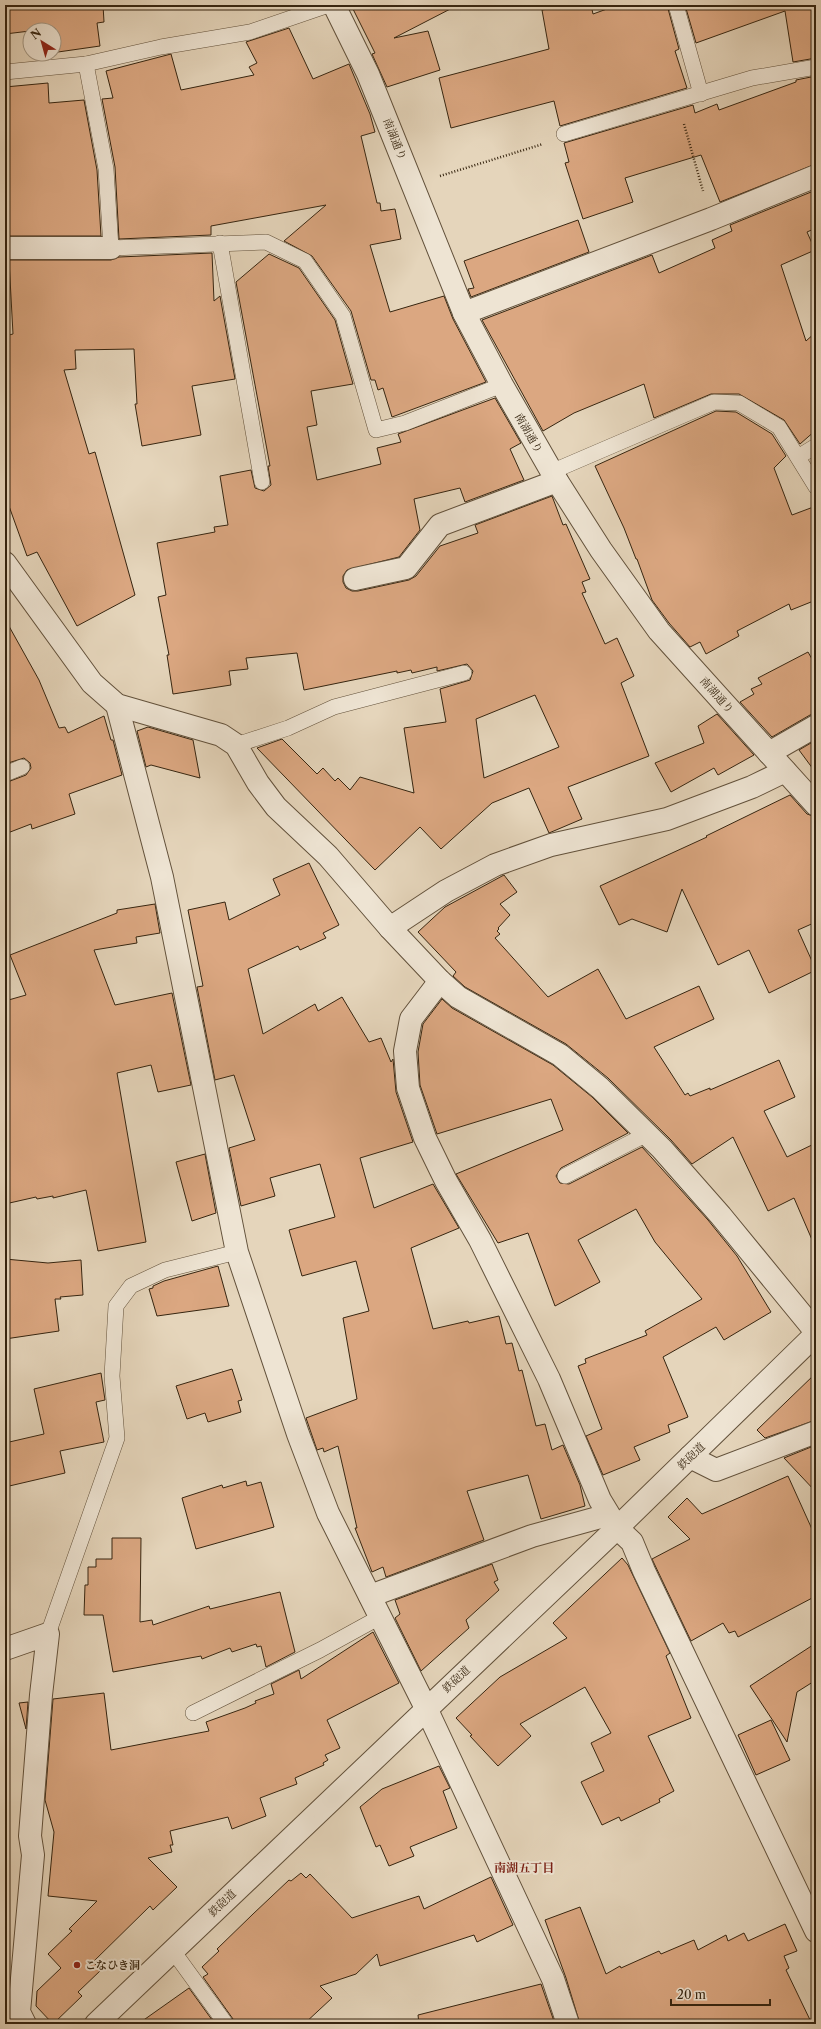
<svg xmlns="http://www.w3.org/2000/svg" width="821" height="2029" font-family="'Libre Caslon Text','Noto Serif JP',serif">
	<rect width="100%" height="100%" fill="#e5d5bb"/>
	<filter id="stains"><feTurbulence type="fractalNoise" baseFrequency=".005" numOctaves="4"/><feColorMatrix values="0 0 0 0 .2 0 0 0 0 .09 0 0 0 0 .02 0 0 0 .5 -.17"/></filter>
	<radialGradient id="worn" r=".72"><stop offset=".6" stop-color="#630" stop-opacity="0"/><stop offset="1" stop-color="#630" stop-opacity=".3"/></radialGradient>
	<!-- building -->
	<g fill="#dba781" stroke="#362510" fill-rule="evenodd">
		<path d="M5,5H103L104,22L97,23L100,46L58,52L55,28L5,34Z"/>
		<path d="M351,5H458L394,38L428,31L440,70L387,87L372,54L375,53Z"/>
		<path d="M571,5H591L593,14L618,5H667L679,49L675,51L687,88L560,126L554,101L451,128L439,78L549,49L542,10Z"/>
		<path d="M685,5H816V58L793,62L785,11L696,43Z"/>
		<path d="M289,28L313,79L349,64L370,114L375,132L361,136L377,203H380L381,211L395,209L401,239L370,245L390,312L444,296L453,319L486,382L392,417L383,388L378,390L375,380H371L351,311L312,256L284,241L326,205L211,226V235L119,239L115,167L102,99L113,98L106,71L171,54L181,90L254,75L249,67L257,63L246,42Z"/>
		<path d="M816,76V164L720,202L701,155L625,178L633,202L583,219L565,163L569,162L564,143L693,105L695,113L717,104L719,110L796,82V80Z"/>
		<path d="M48,83L49,103L84,100L97,170L101,236H8L7,223H5V87Z"/>
		<path d="M816,190V228L807,232L815,250L781,265L806,341L816,332V430L800,444L784,420L739,394H711L654,418L644,384L574,413L543,431L482,320L652,255L659,273L715,248L712,240L732,231L730,225Z"/>
		<path d="M578,220L589,252L471,297L468,289L474,288L464,261Z"/>
		<path d="M212,253L214,301L220,296L235,379L192,386L201,435L142,446L135,404H137L134,349L75,350L76,369L64,370L89,454L95,452L135,595L77,626L37,552L27,556L5,495V336L13,334L9,260H111L119,257Z"/>
		<path d="M269,254L299,268L335,320L353,384L311,391L317,425L307,427L317,480L381,464L377,448L401,442L398,434L495,398L521,443L510,449L524,480L465,502L460,488L414,499L420,530L399,557L347,570L343,576V582L346,588L352,591H358L409,580L416,576L440,546L478,533L475,525L552,496L563,525L566,524L590,579L582,582L586,592L582,593L605,644L617,638L634,676L621,683L649,756L568,787L582,819L549,833L529,788L492,803L441,849L420,827L375,870L257,748L282,739L317,774L323,768L335,781L338,778L350,790L360,777L414,793L404,728L446,722L440,689L470,680L473,671L467,664L437,671V667L412,673L411,670L397,673V671L304,690L297,653L246,658L248,669L229,671L231,685L173,694L167,655H169L158,597L166,595L157,543L215,532L214,527L228,525L220,476L251,470L255,488L264,491L271,485L268,466H270L236,282ZM535,695L559,747L484,778L476,719Z"/>
		<path d="M716,411L736,412L772,434L786,456L774,468L792,515L816,506V600L791,610L789,604L737,631L739,636L706,654L700,642L690,647L669,623L652,600L637,559H636L624,528L595,466Z"/>
		<path d="M5,619L39,680L59,728L65,727L68,733L104,716L111,740H113L122,775L69,794L75,814L32,829L31,824L5,834V783L26,775L31,768L30,763L24,758L5,764Z"/>
		<path d="M808,652L816,666V714L810,715L772,737L740,702L754,694L751,689L762,684L758,678Z"/>
		<path d="M717,714L754,755L718,775L714,768L671,792L655,763L704,743L698,726Z"/>
		<path d="M148,727L193,740L200,778L151,765L146,767L137,731Z"/>
		<path d="M816,740V773L799,750Z"/>
		<path d="M790,795L807,814L816,817V922L798,930L816,970L769,993L749,950L718,965L682,889L667,932L632,919L619,925L600,886L707,837L706,836Z"/>
		<path d="M309,863L339,925L323,933L326,938L300,950L298,946L248,969L263,1034L315,1004L318,1011L342,997L369,1042L381,1038L391,1062L393,1059L396,1092L413,1142L360,1158L374,1208L433,1184L459,1228L411,1248L433,1329L468,1321L469,1323L499,1316L506,1344L512,1343L519,1371L522,1370L536,1426L545,1424L552,1450L563,1445L580,1485L585,1506L541,1519L528,1475L467,1491L484,1540L386,1577L383,1567L372,1572L355,1528H357L338,1446L324,1452L323,1448L317,1450L306,1418L357,1399L343,1318L369,1311L356,1261L302,1276L289,1230L335,1217L320,1164L270,1178L275,1196L241,1206L229,1148L255,1140L234,1075L215,1080L197,987L203,986L188,910L225,902L229,920L280,895L273,879Z"/>
		<path d="M504,875L517,892L500,904L510,915L498,928L499,929L497,931L500,934L495,938L548,997L598,969L626,1019L699,986L714,1019L654,1047L685,1095L688,1093L690,1096L710,1088V1090L779,1060L795,1097L764,1111L787,1157L816,1143V1249L794,1198L768,1211L733,1137L692,1164L671,1140L608,1078L566,1044L465,987L453,976L456,972L418,932L445,907Z"/>
		<path d="M155,904L160,933L136,937L137,943L94,950L115,1005L172,993L191,1085L158,1092L151,1065L117,1073L146,1242L98,1251L86,1190L53,1198V1196L37,1199L36,1197L5,1204V1001L26,995L10,955L117,913V910Z"/>
		<path d="M442,999L452,1008L553,1065L592,1097L628,1133L561,1168L556,1176L560,1183L569,1184L642,1147L708,1220L737,1256L771,1312L724,1340L716,1327L663,1357L688,1417L668,1425L670,1432L634,1447L640,1460L603,1475L586,1436L602,1429L578,1366L586,1363L585,1359L647,1335L645,1331L702,1299L655,1242L636,1209L578,1240L600,1282L555,1306L528,1233L498,1243L456,1174L563,1130L551,1099L437,1134L420,1085L418,1052L423,1024Z"/>
		<path d="M205,1154L216,1213L192,1221L176,1162Z"/>
		<path d="M5,1259L48,1263L81,1260L83,1295L60,1297L61,1299H55L59,1331L5,1339Z"/>
		<path d="M218,1266L229,1306L157,1316L149,1289L153,1288V1286L164,1281Z"/>
		<path d="M232,1369L242,1400L238,1401L241,1412L208,1422L205,1413L187,1419L176,1386Z"/>
		<path d="M101,1373L105,1400L96,1402L104,1442L60,1451L65,1473L5,1487V1443L44,1434L34,1389Z"/>
		<path d="M816,1373V1420L765,1438L757,1430Z"/>
		<path d="M816,1445V1492L784,1458Z"/>
		<path d="M788,1476L816,1538V1596L738,1637L735,1631L729,1633L723,1623L691,1641L652,1559L690,1539L668,1517L687,1498L702,1514Z"/>
		<path d="M246,1481L247,1486L261,1482L274,1527L196,1549L182,1498L222,1485L223,1488Z"/>
		<path d="M112,1538H141L140,1622L152,1620L153,1625L209,1606L210,1609L280,1592L295,1652L266,1667L261,1646L257,1647L256,1644L232,1652L230,1648L202,1659L201,1656L113,1672L103,1615H84L85,1585H88V1567H96V1559H112Z"/>
		<path d="M622,1558L628,1565L670,1653L666,1656L691,1718L648,1736L674,1791L659,1799L660,1802L621,1821L619,1817L602,1825L581,1782L604,1771L591,1743L611,1733L585,1687L520,1724L531,1736L498,1766L470,1736L472,1735L456,1718L500,1677L567,1638L553,1623Z"/>
		<path d="M492,1564L498,1580L494,1582L499,1590L466,1620L469,1628L421,1671L395,1618L400,1614L395,1600Z"/>
		<path d="M373,1632L399,1683L327,1720L340,1748L325,1755L328,1760L323,1763L324,1765L295,1778L297,1784L260,1798L266,1816L232,1829L228,1817L170,1831L173,1845H170L172,1852L148,1858L177,1887L153,1910L150,1906L93,1962L101,1970L78,1992L82,1996L53,2024L36,2006L37,1991L61,1968L48,1954L72,1931L69,1929L97,1901L48,1896L54,1832L45,1800L53,1699L104,1693L111,1750L209,1731L206,1722L245,1708L256,1703L255,1701L274,1694L271,1684L299,1670L301,1679Z"/>
		<path d="M816,1643V1680L797,1692L787,1742L750,1686Z"/>
		<path d="M28,1702L26,1729L19,1703Z"/>
		<path d="M771,1720L790,1760L756,1775L738,1735Z"/>
		<path d="M439,1766L450,1788L443,1791L457,1828L410,1847L414,1856L389,1866L380,1845L376,1847L360,1807L382,1789Z"/>
		<path d="M301,1873L306,1878L310,1874L352,1918L419,1896L424,1909L491,1877L513,1925L477,1942L474,1935L380,1966L377,1954L356,1974L320,1986L332,1998L304,2024H235L233,2019L203,1977L208,1974L202,1967L219,1951L217,1949L253,1914L289,1880L291,1881Z"/>
		<path d="M580,1907L606,1974L620,1966L621,1968L659,1951L661,1954L694,1940L698,1950L726,1935L728,1941L744,1933L748,1941L785,1924L797,1951L784,1956L789,1968L786,1970L812,2024H580L566,1978L545,1920Z"/>
		<path d="M541,1984L555,2024H419L418,2015Z"/>
		<path d="M189,1988L215,2024H138Z"/>
	</g>
	<g fill="none" stroke-linecap="round" stroke-linejoin="round">
		<defs>
			<g id="service">
				<path d="M676,5L701,94"/>
				<path d="M86,64L106,169L111,248L266,242L305,261L343,316L376,430L405,423L502,385"/>
				<path d="M5,72L86,64L161,47L250,32L329,5"/>
				<path d="M564,134L752,78L816,67"/>
				<path d="M220,243L262,482"/>
				<path d="M798,457L816,446"/>
				<path d="M551,472L714,402L739,403L779,427L816,487"/>
				<path d="M236,745L288,728L334,707L464,673"/>
				<path d="M5,774L22,767"/>
				<path d="M565,1176L647,1134"/>
				<path d="M48,1634L117,1438L112,1376L116,1306L131,1286L165,1270L237,1252"/>
				<path d="M193,1713L320,1650L380,1617"/>
				<path d="M173,1951L226,2024"/>
			</g>
			<g id="minor">
				<path d="M334,5L368,74L464,313L502,385L557,481L601,550L659,631L816,805"/>
				<path d="M5,248H111"/>
				<path d="M464,313L711,219L816,176"/>
				<path d="M5,563L92,683L117,705L221,735L236,745L258,783L276,807L328,856L390,928L440,981L458,997L560,1055L600,1088L662,1149L721,1216L816,1332"/>
				<path d="M355,579L406,568L440,525L557,481"/>
				<path d="M117,705L162,877L237,1252L298,1434L328,1513L426,1708L553,1979L568,2024"/>
				<path d="M769,753L816,726"/>
				<path d="M390,928L446,891L495,865L551,845L667,819L752,787L785,771"/>
				<path d="M440,981L411,1019L405,1051L408,1088L425,1138L446,1181L480,1240L549,1379L600,1500L617,1528L632,1542L644,1571L816,1931"/>
				<path d="M690,1457L716,1470L816,1432"/>
				<path d="M370,1596L532,1536L608,1515"/>
				<path d="M5,1649L48,1634L41,1695L30,1836L33,1855L19,2012L25,2024"/>
			</g>
			<path id="tertiary" d="M96,2024L617,1528L816,1334"/>
		</defs>
		<!-- service casing -->
		<use href="#service" stroke="#62513b" stroke-width="16"/>
		<!-- minor casing -->
		<use href="#minor" stroke="#62513b" stroke-width="24"/>
		<!-- tertiary casing -->
		<use href="#tertiary" stroke="#62513b" stroke-width="24"/>
		<!-- path -->
		<g stroke="#362510" stroke-width="2.5" stroke-dasharray="1 2" stroke-linecap="butt">
			<path d="M684,124L703,191"/>
			<path d="M440,176L543,144"/>
		</g>
		<!-- service -->
		<use href="#service" stroke="#eee4d3" stroke-width="15"/>
		<!-- minor -->
		<use href="#minor" stroke="#eee4d3" stroke-width="22"/>
		<!-- tertiary -->
		<use href="#tertiary" stroke="#eee4d3" stroke-width="22"/>
	</g>
	<!-- markers -->
	<circle fill="#8f2418" stroke="#eee4d3" stroke-width="1.5" cx="77" cy="1965" r="4"/>
	<g text-anchor="middle" stroke-width="4" stroke-linejoin="round" paint-order="stroke">
		<!-- street labels -->
		<g font-size="11" fill="#362510" stroke="#eee4d3">
			<text transform="translate(395 139) rotate(68)" y="4">南湖通り</text>
			<text transform="translate(529 433) rotate(60)" y="4">南湖通り</text>
			<text transform="translate(717 695) rotate(48)" y="4">南湖通り</text>
			<text transform="translate(691 1456) rotate(-44)" y="4">鉄砲道</text>
			<text transform="translate(456 1679) rotate(-43)" y="4">鉄砲道</text>
			<text transform="translate(222 1903) rotate(-44)" y="4">鉄砲道</text>
		</g>
		<!-- poi labels -->
		<g font-size="11" font-weight="bold" fill="#362510" stroke="#eee4d3" text-anchor="start">
			<text x="85" y="1969">こなひき洞</text>
		</g>
		<!-- neighbourhood labels -->
		<g font-size="12" font-weight="bold" fill="#7a1f14" stroke="#eee4d3">
			<text x="524" y="1872">南湖五丁目</text>
		</g>
	</g>
	<!-- margin -->
	<rect width="821" height="2029" fill="none" stroke="#e5d5bb" stroke-width="20"/>
	<rect x="6" y="6" width="809" height="2017" fill="none" stroke="#362510" stroke-width="2"/>
	<rect x="10" y="10" width="801" height="2009" fill="none" stroke="#362510"/>
	<!-- north arrow -->
	<g transform="translate(42 42) rotate(323)"><circle r="19" fill="#eee4d3" stroke="#a49885"/>
	<path d="M0-3L7 15L0 10L-7 15Z" fill="#8f2418"/>
	<text y="-6" font-size="11" font-weight="bold" text-anchor="middle" fill="#362510">N</text>
	</g>
	<!-- scale -->
	<path d="M671 1999v6h99v-6" fill="none" stroke="#362510" stroke-width="2"/>
	<text x="677" y="1999" font-size="12" fill="#362510" stroke="#eee4d3" stroke-width="3" paint-order="stroke">20 m</text>
	<rect width="100%" height="100%" filter="url(#stains)"/>
	<rect width="100%" height="100%" fill="url(#worn)"/>
</svg>
